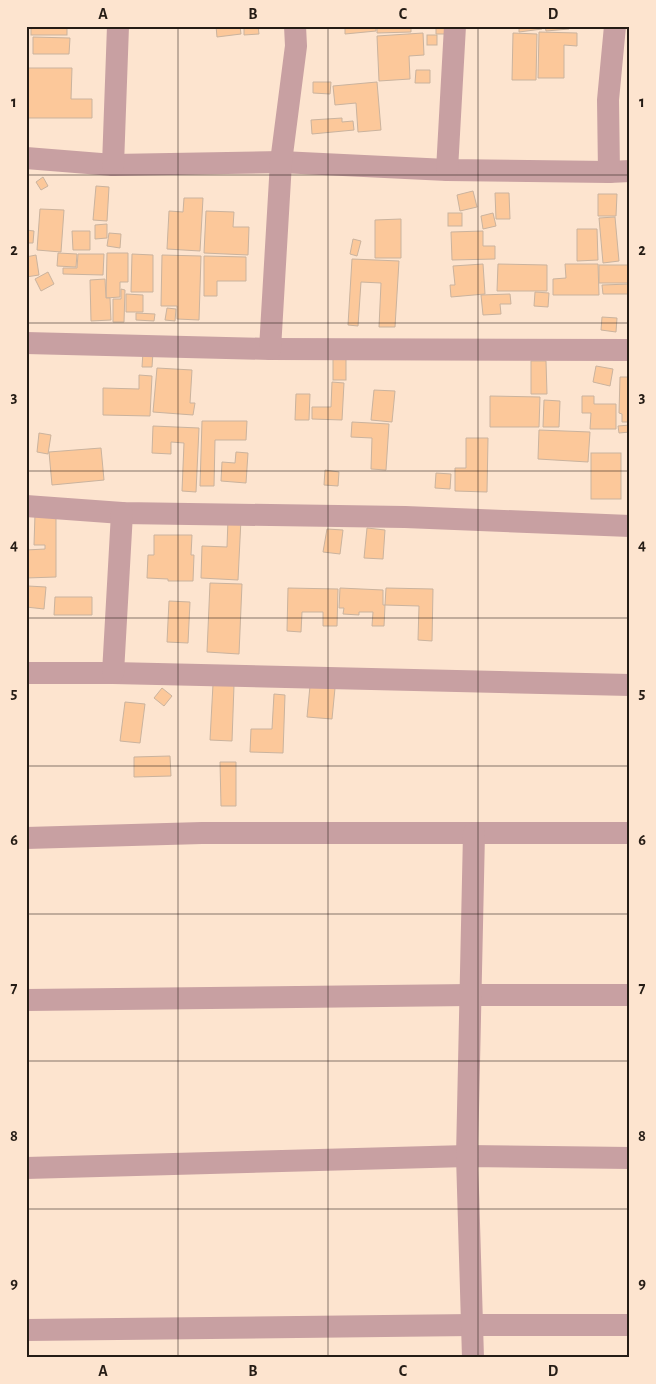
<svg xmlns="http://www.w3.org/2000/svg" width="656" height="1384" font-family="'Alegreya Sans',sans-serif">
	<rect width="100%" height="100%" fill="#fde4cf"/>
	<!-- building -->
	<g fill="#fcc89a" stroke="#cab39e">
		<rect x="31" y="26" width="36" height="9"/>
		<path d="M216,26H240L241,34L217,37Z"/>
		<path d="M244,26H258L259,34L244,35Z"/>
		<path d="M345,26H376V31L345,34Z"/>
		<path d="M377,26H411V32L377,33Z"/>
		<path d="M436,26H446L445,34H436Z"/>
		<path d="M519,26H542V29L519,32Z"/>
		<path d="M545,26H569V29L546,31Z"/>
		<path d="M539,32L577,33V46L564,45V78H538Z"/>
		<path d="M423,33L424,55L409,56L410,79L379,81L377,36Z"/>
		<path d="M513,33L537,34L536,80H512Z"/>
		<rect x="427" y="35" width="10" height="10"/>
		<path d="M33,37L70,38L69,54H33Z"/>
		<path d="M26,68H72L71,99H92V118H26Z"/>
		<path d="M416,70H430V83H415Z"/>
		<path d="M313,82H331L330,94L313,93Z"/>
		<path d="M377,82L381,130L358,132L356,103L335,105L333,86Z"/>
		<path d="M342,118V122L353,121L354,130L312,134L311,120Z"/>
		<path d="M43,177L48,186L41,190L36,182Z"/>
		<path d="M96,186L109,187L107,221L93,220Z"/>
		<path d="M473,191L477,207L460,211L457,195Z"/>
		<path d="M495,193H509L510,219H496Z"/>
		<path d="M598,194H617L616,216H598Z"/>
		<path d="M184,198H203L200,251L167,249L169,211L183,212Z"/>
		<path d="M40,209L64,210L61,252L37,250Z"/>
		<path d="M206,211L234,212L233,227H249L248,255L204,253Z"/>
		<rect x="448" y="213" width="14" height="13"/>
		<path d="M493,213L496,226L483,229L481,216Z"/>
		<path d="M615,217L619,261L603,263L599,218Z"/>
		<path d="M401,219V258H375V220Z"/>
		<path d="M107,224V238L95,239V225Z"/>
		<path d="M577,229H597L598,260L577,261Z"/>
		<path d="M26,230L34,231L33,243H26Z"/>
		<path d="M72,231H90V250H73Z"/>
		<path d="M483,231V246H495V259L452,260L451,232Z"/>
		<path d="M109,233L121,234L120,248L107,246Z"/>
		<path d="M353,239L361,241L357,256L350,254Z"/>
		<path d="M58,253L77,254L76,267L57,266Z"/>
		<path d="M107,253H128V282H120V297L106,298Z"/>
		<path d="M78,254H104L103,275L63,274V268H77Z"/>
		<path d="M132,254L153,255V292H131Z"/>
		<path d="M36,255L39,275L26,277V257Z"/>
		<path d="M162,255L201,256L199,320L177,319V306H161Z"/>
		<path d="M204,256L246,257V281H217V296H204Z"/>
		<path d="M352,259L399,261L395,327H379L381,283L361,282L358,326L348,325Z"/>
		<path d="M483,264L485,294L451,297L450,285H455L453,266Z"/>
		<path d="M498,264L547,265V291H497Z"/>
		<path d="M565,264H598L599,295H553V279L566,278Z"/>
		<rect x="599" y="265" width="31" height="18"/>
		<path d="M48,272L54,284L41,291L35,279Z"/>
		<path d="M105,279L106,298H110L111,320L91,321L90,280Z"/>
		<path d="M630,284V294H603L602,285Z"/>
		<path d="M121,289L125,290L124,322H113V299H121Z"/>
		<path d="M535,292L549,293L548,307L534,306Z"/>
		<path d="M126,294L143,295V312H126Z"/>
		<path d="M510,294L511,304H500L501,314L483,315L481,295Z"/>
		<path d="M167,308L176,309L175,321L165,320Z"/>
		<path d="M136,313L155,314L154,321L136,320Z"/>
		<path d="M602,317L617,318L616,332L601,330Z"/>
		<path d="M143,352H153L152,367H142Z"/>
		<rect x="333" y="356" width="13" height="24"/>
		<path d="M531,361H546L547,394H531Z"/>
		<path d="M596,366L613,369L610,386L593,382Z"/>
		<path d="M157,368L192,370L190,403H195L193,415L153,412Z"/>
		<path d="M139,375L152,376L150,416L103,415V388L139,389Z"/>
		<path d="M620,377H630V422H622V414L619,413Z"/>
		<path d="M332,382L344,383L342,420L312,419V407H331Z"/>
		<path d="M374,390L395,391L392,422L371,420Z"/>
		<path d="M296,394H310L309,420H295Z"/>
		<path d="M490,396L540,397L539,427H490Z"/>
		<path d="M582,396H594V404H616V429H590L591,413H582Z"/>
		<path d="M544,400L560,401L559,427H543Z"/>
		<path d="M202,421H247L246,440H215L214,486H200Z"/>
		<path d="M352,422L389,424L386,470L371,469L372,438L351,437Z"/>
		<path d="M630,425V432L619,433L618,426Z"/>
		<path d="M153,426L199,428L196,492L182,491L184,443L171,442V454L152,453Z"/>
		<path d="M539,430L590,432L588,462L538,459Z"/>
		<path d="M39,433L51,435L48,454L37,452Z"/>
		<path d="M466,438H488L487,492L455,491V468H466Z"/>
		<path d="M101,448L104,480L52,485L49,452Z"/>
		<path d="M236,452L248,453L246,483L221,481L222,462L235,463Z"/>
		<rect x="591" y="453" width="30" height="46"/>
		<path d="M325,470L339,472L338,486L324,485Z"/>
		<path d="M436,473L451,474L450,489L435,488Z"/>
		<path d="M56,513V577L26,578V550L45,549V545H34L35,514Z"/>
		<path d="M228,519H241L238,580L201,578L202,546L227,547Z"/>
		<path d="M367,528L385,530L383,559L364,558Z"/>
		<path d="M327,529L343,530L340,554L323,552Z"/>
		<path d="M154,535H192L191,555H194L193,581H168V579L147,578L148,555H154Z"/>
		<path d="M210,583L242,584L239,654L207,652Z"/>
		<path d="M28,586L46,587L44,609L26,607Z"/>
		<path d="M288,588L338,589L337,626H323V612H302L301,632L287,631Z"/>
		<path d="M340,588L383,590V605H385L384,626H372L373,612H359V615L343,614L344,608H339Z"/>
		<path d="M386,588L433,589L432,641L418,640L419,606L385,605Z"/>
		<path d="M55,597H92V615H54Z"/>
		<path d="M169,601L190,602L188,643L167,642Z"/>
		<path d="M213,684L234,685L232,741L210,740Z"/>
		<path d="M310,686L335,688L332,719L307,717Z"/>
		<path d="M162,688L172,696L164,706L154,698Z"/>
		<path d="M274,694L285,695L283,753L250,752L251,729H272Z"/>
		<path d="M125,702L145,704L140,743L120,741Z"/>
		<path d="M170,756L171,776L134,777V757Z"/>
		<path d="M220,762H236V806H221Z"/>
	</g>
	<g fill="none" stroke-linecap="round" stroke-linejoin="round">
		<!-- minor -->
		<g stroke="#c8a0a2" stroke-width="22">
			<path d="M26,158L113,165L281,162L447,170L609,172L630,171"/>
			<path d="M113,165L118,26"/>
			<path d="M447,170L455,26"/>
			<path d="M609,172L608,100L615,26"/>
			<path d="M26,343L270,349L630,350"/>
			<path d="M270,349L281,162L296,46L295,26"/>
			<path d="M26,506L122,513L405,517L630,526"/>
			<path d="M26,673H113L630,685"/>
			<path d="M113,673L122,513"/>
			<path d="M26,838L202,833H630"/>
			<path d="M26,1000L469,995H630"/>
			<path d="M26,1168L467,1156L630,1158"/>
			<path d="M26,1330L472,1325H630"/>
			<path d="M473,1358L467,1156L474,833"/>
		</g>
	</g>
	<!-- grid -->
	<path fill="none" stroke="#251c15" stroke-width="1" stroke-opacity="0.55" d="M178,26V1358M328,26V1358M478,26V1358M26,175H630M26,323H630M26,471H630M26,618H630M26,766H630M26,914H630M26,1061H630M26,1209H630"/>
	<!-- border -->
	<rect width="656" height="1384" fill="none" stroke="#fde4cf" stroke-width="55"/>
	<rect x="28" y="28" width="600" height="1328" fill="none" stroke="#251c15" stroke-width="2"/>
	<g font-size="16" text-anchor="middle" font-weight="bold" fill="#251c15">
		<text x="103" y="19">A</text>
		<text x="253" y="19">B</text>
		<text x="403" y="19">C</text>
		<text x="553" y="19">D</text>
		<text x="14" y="107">1</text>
		<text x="642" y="107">1</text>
		<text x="14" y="255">2</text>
		<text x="642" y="255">2</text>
		<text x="14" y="402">3</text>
		<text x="642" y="402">3</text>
		<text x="14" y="550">4</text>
		<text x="642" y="550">4</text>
		<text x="14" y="698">5</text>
		<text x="642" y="698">5</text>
		<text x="14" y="845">6</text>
		<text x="642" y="845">6</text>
		<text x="14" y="993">7</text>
		<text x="642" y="993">7</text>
		<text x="14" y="1141">8</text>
		<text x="642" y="1141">8</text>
		<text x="14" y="1288">9</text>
		<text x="642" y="1288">9</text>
		<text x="103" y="1376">A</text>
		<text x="253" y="1376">B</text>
		<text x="403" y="1376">C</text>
		<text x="553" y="1376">D</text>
	</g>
</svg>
